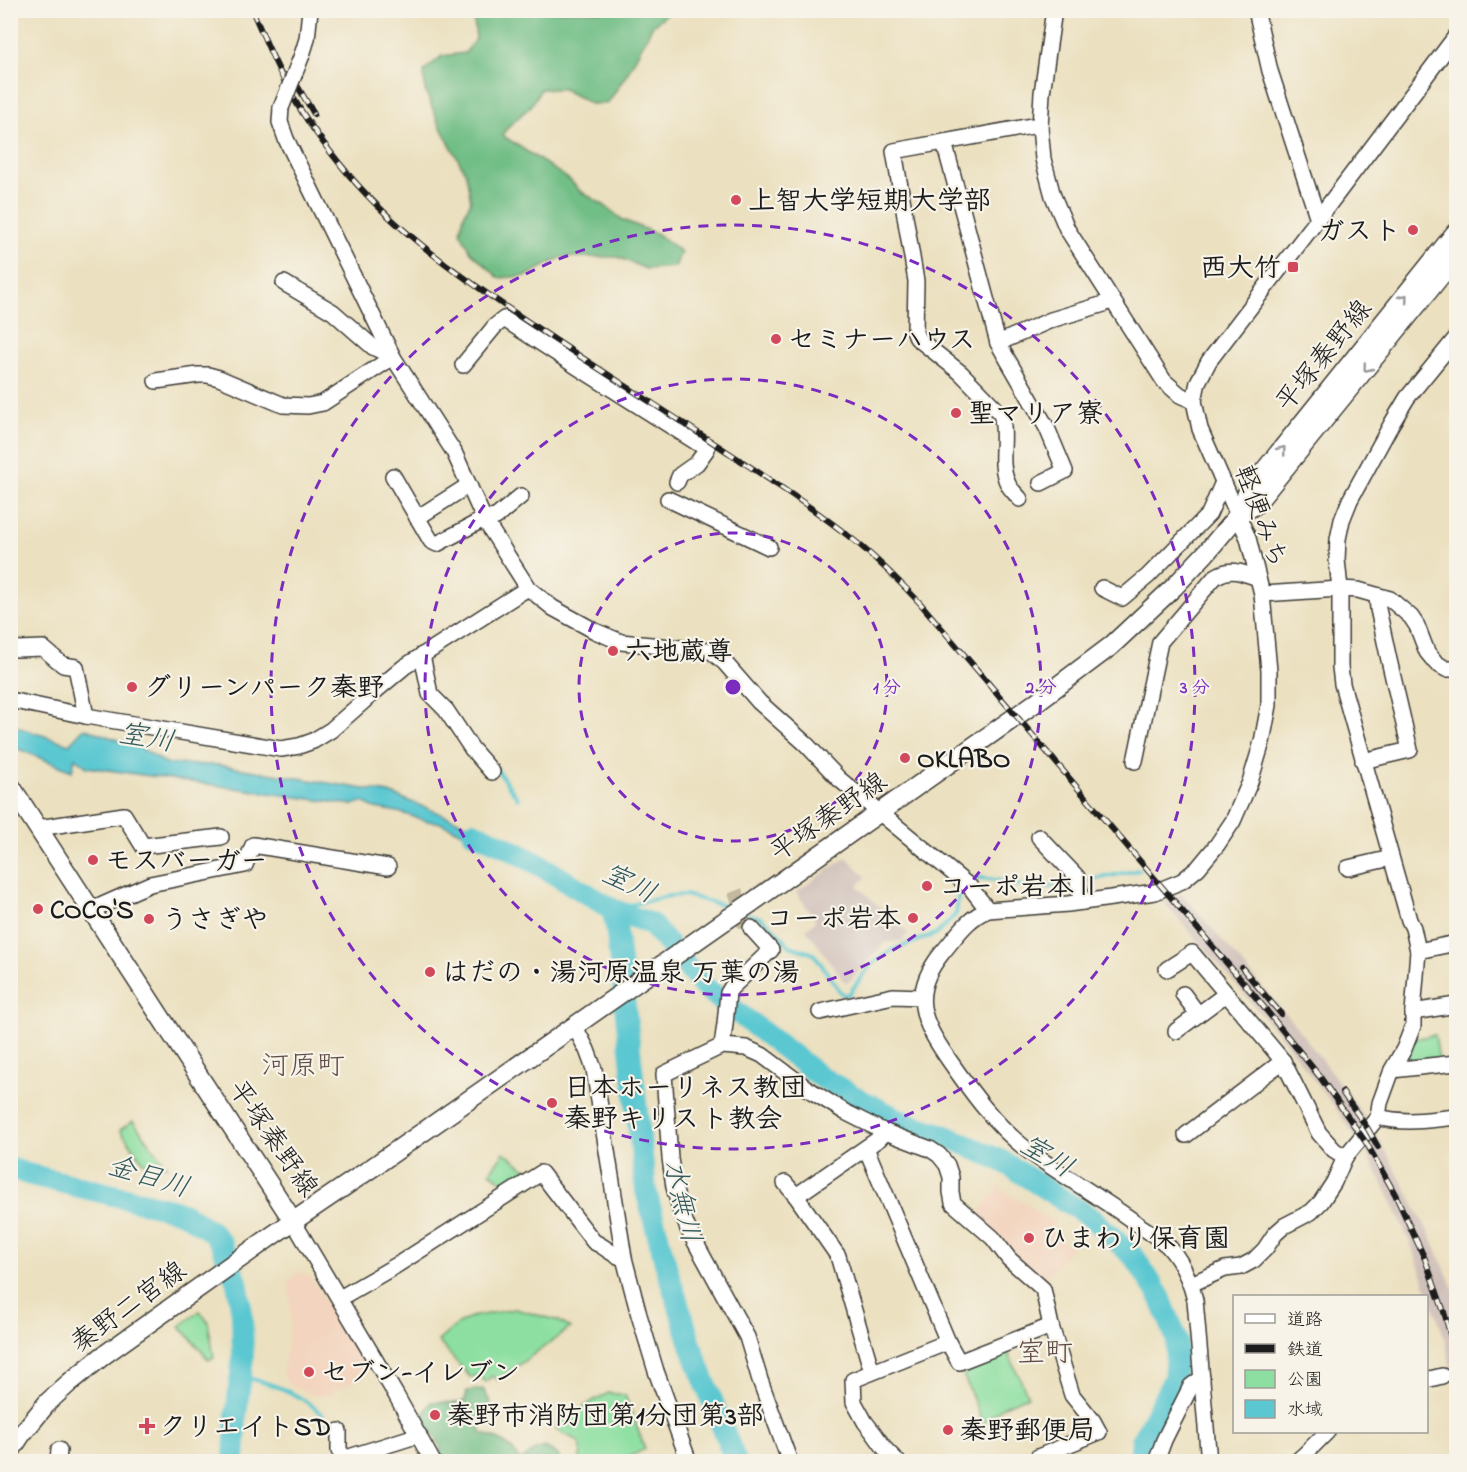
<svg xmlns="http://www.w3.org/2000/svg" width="1467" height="1472" font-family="'Indie Flower','Klee One',sans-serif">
	<rect width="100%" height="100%" fill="#f7f3e8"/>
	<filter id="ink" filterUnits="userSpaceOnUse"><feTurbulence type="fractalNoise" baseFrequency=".0167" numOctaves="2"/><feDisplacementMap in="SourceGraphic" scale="12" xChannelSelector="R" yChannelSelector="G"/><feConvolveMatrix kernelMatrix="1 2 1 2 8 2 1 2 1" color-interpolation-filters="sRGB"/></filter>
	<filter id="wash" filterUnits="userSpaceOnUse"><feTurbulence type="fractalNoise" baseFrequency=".008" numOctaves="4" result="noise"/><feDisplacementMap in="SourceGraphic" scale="24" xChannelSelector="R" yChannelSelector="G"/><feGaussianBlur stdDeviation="1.35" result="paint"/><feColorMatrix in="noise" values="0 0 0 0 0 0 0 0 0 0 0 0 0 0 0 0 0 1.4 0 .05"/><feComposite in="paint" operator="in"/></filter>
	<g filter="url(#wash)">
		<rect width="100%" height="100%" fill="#ebe0bf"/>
		<!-- built -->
		<g fill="#f3d4be">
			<path d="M999,1187L1055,1223L1049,1230L1072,1248L1042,1282L975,1217Z"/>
			<path d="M299,1272L310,1277L370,1370L351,1383L333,1391L331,1396L313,1395L289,1385L283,1373L291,1316L289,1281Z"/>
		</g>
		<!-- industrial -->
		<g fill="#cfc0ba">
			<path d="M847,857L866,877L857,886L908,933L902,941L884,943L849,982L844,981L806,929L816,921L796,892Z"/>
			<path d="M1182,894L1295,1025L1355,1103L1383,1146L1430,1235L1456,1295V1390L1444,1336L1412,1247L1389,1195L1369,1158L1339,1113L1283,1039L1164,902Z"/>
		</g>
		<!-- green -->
		<g fill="#8cdfa0" stroke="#547e5e" stroke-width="1.5">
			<path d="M1435,1035L1439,1060L1407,1065L1402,1060L1414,1039Z"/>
			<path d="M133,1121L166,1165L144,1163L120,1130Z"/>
			<path d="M504,1152L532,1174L510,1187L490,1172Z"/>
			<path d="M515,1309L559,1321L570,1328L498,1380L492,1376L486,1382L478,1376L470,1377L438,1341L455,1326L471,1317Z"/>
			<path d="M200,1311L208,1322L214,1357L209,1360L180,1326Z"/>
			<path d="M1006,1348L1028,1396L1004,1406L983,1423L960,1367Z"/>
			<path d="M609,1393L625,1395L645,1449L622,1461H579C587,1435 570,1441 556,1429L557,1425L596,1399Z"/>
		</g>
		<!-- forest -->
		<g fill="#71be86" stroke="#466d51" stroke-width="1.5">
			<path d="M467,11H671L653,25L628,72L608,103L591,104L563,89H541L531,106L509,126L502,135L570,180L580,191L604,205L623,220L657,234L681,252L675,267L646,269L618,257H562L526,276L499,278L471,252L460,232L464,215L471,201L466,174L439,124L425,90L424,71L442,56L465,53L476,39L474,21Z"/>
			<path d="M483,1389L491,1403L484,1416L478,1422L482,1434C498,1437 512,1446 520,1461L535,1450L545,1447L556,1453L562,1461H440L438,1458L441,1448L435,1437L427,1431L423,1415L431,1402L460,1403L465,1400L467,1391Z"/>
		</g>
		<!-- water -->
		<path fill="#5ac7d1" stroke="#3b7276" stroke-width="1.5" d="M11,725L69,744L84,728L139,747L167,764L219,765L389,793L504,839L498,848L438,822L427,821L398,812L375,808L362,802L353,805L87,767L75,758L72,771L21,750L11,748Z"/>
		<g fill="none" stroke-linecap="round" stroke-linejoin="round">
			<!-- stream -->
			<g stroke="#5ac7d1" stroke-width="4">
				<path d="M496,768L518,799"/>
				<path d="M976,878C992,877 1006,883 1022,886C1039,889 1056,886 1073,883"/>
				<path d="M1081,882L1139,870"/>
				<path d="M612,909L669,896L685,895L732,908"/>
				<path d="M747,914L761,918L770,925L790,946L814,954L842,994L848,995L869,967L892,950L938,933L956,914L959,889"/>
				<path d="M240,1376C265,1382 290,1389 311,1405C319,1411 327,1420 335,1427"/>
			</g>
			<!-- river -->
			<g stroke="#5ac7d1" stroke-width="22">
				<path d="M473,832L500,844L536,863L612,909L651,924L703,986L821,1077L859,1099L906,1123L944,1135L1002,1161L1093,1219L1135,1258L1160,1297L1177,1340L1174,1379L1142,1440L1140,1462"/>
				<path d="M612,909L616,926L646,1191L667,1269L694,1354L736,1462"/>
				<path d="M10,1168L27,1174L174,1210L185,1214L212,1232L221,1243L237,1282L242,1314L243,1357L236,1416L234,1462"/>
			</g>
		</g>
	</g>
	<g filter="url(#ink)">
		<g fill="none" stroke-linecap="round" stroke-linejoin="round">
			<!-- minor-tunnel -->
			<path stroke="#c2b99e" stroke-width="15" stroke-dasharray="15 8" stroke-linecap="butt" d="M735,891L740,904L736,915L751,928"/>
			<defs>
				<g id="minor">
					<path d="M1054,10L1042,93L1040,127L1043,159L1053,196L1067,229L1164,381L1180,395L1194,401"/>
					<path d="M1256,10L1270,71L1318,219"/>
					<path d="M302,55L307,39L310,10"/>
					<path d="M281,108L280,122L286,139L393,357L454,452L484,519L528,588L553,608L595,631L621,642L711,651L725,663L759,702L806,744L839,779L970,887L988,910"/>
					<path d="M944,142L998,343L1047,428L1065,471L1041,483"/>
					<path d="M998,343L1051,320L1104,304L1111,300"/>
					<path d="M463,365L495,326L504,319L579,368L707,449L697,463L680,475L677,482"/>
					<path d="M156,381L198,375H208L219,378L283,405L308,406L323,403L393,357L373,347L333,312L284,283"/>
					<path d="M393,476L431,541L437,544L484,519L496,517L521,496"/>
					<path d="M668,499L769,547"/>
					<path d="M1020,499C1016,494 1010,489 1008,484C997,462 1008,437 1001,414L961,373L917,338L915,332L916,281L894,151L1032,126L1040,127"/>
					<path d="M417,518L469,485"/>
					<path d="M1102,588L1122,598L1148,576L1209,514L1223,482"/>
					<path d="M1262,594L1340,589L1358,590L1390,599L1411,617L1417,626L1427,652L1436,663L1446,669H1456"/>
					<path d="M10,645L17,649L43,648L63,665L76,667L86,716"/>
					<path d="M422,655L430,694L446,710L472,749L492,772"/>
					<path d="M10,700L86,716L281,749L299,746L313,741L331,730L373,693L404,667L528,588"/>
					<path d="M1135,761L1160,642L1215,577C1231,566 1242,573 1258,578"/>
					<path d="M1363,761L1410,750L1389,660L1378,609L1377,596"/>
					<path d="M38,828L124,815L143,846L221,837"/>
					<path d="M1039,837L1077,877L1082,902"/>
					<path d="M1348,868L1391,858"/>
					<path d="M91,910L150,884L245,865L253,845L388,867"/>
					<path d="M1418,951L1456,943"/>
					<path d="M1167,969L1192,953L1283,1061L1319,1133L1334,1150L1345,1157"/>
					<path d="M1183,994L1198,1014"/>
					<path d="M820,1012L893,996L922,997"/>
					<path d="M1413,1012L1456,1005"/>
					<path d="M575,1027L587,1050L594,1069L624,1258L639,1315L656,1371L689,1462"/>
					<path d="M1176,1031L1226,994"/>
					<path d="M722,1046L725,1024L728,993L731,988L771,950L751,928"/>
					<path d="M1392,1070L1456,1063"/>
					<path d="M1378,1117C1403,1124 1431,1120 1456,1117"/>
					<path d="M1186,1135L1283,1061"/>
					<path d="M866,1148L948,1342L959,1362L1051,1326"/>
					<path d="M785,1183L796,1196"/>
					<path d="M293,1221L396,1395L433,1462"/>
					<path d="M1191,1284L1225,1269L1241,1267L1254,1260L1265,1249L1275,1234L1284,1226L1311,1212L1321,1202L1334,1182L1345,1157L1378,1117L1380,1103L1392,1070L1404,1049L1413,1026V1012L1418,951L1413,928L1409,920L1342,684L1340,667V589L1337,560L1338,539L1342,520L1350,500L1392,423L1407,398L1456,338"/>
					<path d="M340,1298L397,1265L541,1173L594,1242C605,1246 612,1256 624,1258"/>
					<path d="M872,1372L838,1256L796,1196L880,1138L883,1131"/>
					<path d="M1426,1380L1442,1376"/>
					<path d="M339,1431V1451L346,1458L419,1435"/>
					<path d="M58,1462L59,1450"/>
					<path d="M790,1462L760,1380L747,1337L688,1229L680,1209L674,1187L670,1158L664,1074L722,1046L746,1048L762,1055L805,1087L845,1112L883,1131L930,1149L939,1155L947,1165L951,1177V1192L953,1203L993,1238L1009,1259L1043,1289L1051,1326L1072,1395L1093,1421L1099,1432L1038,1457L1039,1462"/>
					<path d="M898,1462L886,1450L873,1432L865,1422L854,1402L853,1380L948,1342"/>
					<path d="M1156,1462L1164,1440L1191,1386L1202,1378"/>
					<path d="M1209,1462L1195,1300C1190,1280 1183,1263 1169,1247C1160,1238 1147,1231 1136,1223C1100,1197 1061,1175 1026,1149C994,1124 972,1093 949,1060C922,1021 909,994 942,953C956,937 967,918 988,910L1068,904L1155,892L1182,881L1198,868L1217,845L1233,821L1250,782L1262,742L1269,705V671L1262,594L1248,538L1200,429L1194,401L1198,382L1209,361L1318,219L1456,36"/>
					<path d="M1296,1462L1304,1455L1327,1432"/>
				</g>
				<g id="major">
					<path d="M1238,515L1255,505L1456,257"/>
					<path d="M10,785L293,1221"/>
					<path d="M751,903L1035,703L1111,646L1174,587L1206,553L1238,515L1248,491L1456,232"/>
					<path d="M10,1452L21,1435L48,1402L69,1383L104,1355L273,1235L373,1167L726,920"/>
				</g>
			</defs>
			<!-- minor casing -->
			<use href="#minor" stroke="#3b3934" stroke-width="18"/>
			<!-- major casing -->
			<use href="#major" stroke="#3b3934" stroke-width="21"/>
			<!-- minor -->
			<use href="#minor" stroke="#fff" stroke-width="15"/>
			<!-- major -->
			<use href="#major" stroke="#fff" stroke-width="18"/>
			<defs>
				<g id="rail">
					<path d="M252,10C265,39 277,70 293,97C308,124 329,151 349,175C397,232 459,275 521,317C587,362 656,405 723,449C770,480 817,510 861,546C882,564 901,583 920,603L1254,995L1320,1077L1367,1144L1395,1194L1425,1259L1444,1312L1456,1355"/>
					<path d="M291,75L314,114"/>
					<path d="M1242,968L1281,1014"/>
					<path d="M1342,1092L1368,1129L1378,1147"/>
				</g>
			</defs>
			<!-- rail casing -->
			<use href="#rail" stroke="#1c1c1c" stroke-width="6"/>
			<!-- rail -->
			<use href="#rail" stroke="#f7f3e8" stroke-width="4" stroke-dasharray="11" stroke-linecap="butt"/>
			<defs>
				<path id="minor-bridge" d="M281,108L302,55"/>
				<path id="major-bridge" d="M726,920L751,903"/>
			</defs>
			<!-- minor-bridge casing -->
			<use href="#minor-bridge" stroke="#3b3934" stroke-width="18" stroke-linecap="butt"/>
			<!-- major-bridge casing -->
			<use href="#major-bridge" stroke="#3b3934" stroke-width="21" stroke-linecap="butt"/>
			<!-- minor-bridge -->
			<use href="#minor-bridge" stroke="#fff" stroke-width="15"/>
			<!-- major-bridge -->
			<use href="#major-bridge" stroke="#fff" stroke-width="18"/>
		</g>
		<!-- one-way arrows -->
		<defs><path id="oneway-chevron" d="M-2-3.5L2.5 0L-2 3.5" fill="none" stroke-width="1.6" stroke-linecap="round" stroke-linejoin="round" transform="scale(1.5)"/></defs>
		<g stroke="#999">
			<use href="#oneway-chevron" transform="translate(1404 298) rotate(-51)"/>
			<use href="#oneway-chevron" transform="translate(1367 368) rotate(129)"/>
			<use href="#oneway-chevron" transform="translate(1282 450) rotate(-51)"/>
		</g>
	</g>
	<!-- distance rings -->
	<g fill="none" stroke="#7b2cbf" stroke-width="3" stroke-dasharray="10 8">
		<circle cx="733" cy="687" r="154"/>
		<circle cx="733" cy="687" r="308"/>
		<circle cx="733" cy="687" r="462"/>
	</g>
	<!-- markers -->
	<g fill="#d1495b" stroke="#f7f3e8" stroke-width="2">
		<circle cx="736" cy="200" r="6"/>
		<circle cx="1413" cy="230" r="6"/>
		<rect x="1287" y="261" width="12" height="12" rx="3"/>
		<circle cx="776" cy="339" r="6"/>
		<circle cx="956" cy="413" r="6"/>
		<circle cx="613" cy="651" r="6"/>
		<circle cx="132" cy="687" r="6"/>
		<circle cx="905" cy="758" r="6"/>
		<circle cx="93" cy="860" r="6"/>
		<circle cx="927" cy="886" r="6"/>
		<circle cx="38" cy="909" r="6"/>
		<circle cx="913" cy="918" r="6"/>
		<circle cx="149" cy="919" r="6"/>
		<circle cx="430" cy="972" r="6"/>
		<circle cx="552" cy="1103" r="6"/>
		<circle cx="1029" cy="1238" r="6"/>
		<circle cx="309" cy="1372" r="6"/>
		<circle cx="435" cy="1415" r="6"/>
		<path d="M144 1417h6v6h6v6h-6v6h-6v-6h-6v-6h6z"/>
		<circle cx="948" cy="1430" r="6"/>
	</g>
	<g text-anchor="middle" stroke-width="4.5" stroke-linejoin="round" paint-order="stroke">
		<!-- poi labels -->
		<g font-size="27" font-weight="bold" fill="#1c1c1c" stroke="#f7f3e8" text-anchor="start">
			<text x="748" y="209">上智大学短期大学部</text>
			<text x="1401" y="239" text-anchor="end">ガスト</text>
			<text x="1281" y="276" text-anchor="end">西大竹</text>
			<text x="788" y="348">セミナーハウス</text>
			<text x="968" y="422">聖マリア寮</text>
			<text x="625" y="660">六地蔵尊</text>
			<text x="144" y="696">グリーンパーク秦野</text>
			<text x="917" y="767">OKLABO</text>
			<text x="105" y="869">モスバーガー</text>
			<text x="939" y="895">コーポ岩本Ⅱ</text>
			<text x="50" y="918">COCO'S</text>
			<text x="901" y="927" text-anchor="end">コーポ岩本</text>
			<text x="161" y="928">うさぎや</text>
			<text x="442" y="981">はだの・湯河原温泉 万葉の湯</text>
			<text x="564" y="1096">日本ホーリネス教団<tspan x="564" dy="31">秦野キリスト教会</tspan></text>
			<text x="1041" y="1247">ひまわり保育園</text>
			<text x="321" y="1381">セブン-イレブン</text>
			<text x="447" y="1424">秦野市消防団第1分団第3部</text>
			<text x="159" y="1435">クリエイトSD</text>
			<text x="960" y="1439">秦野郵便局</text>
		</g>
		<!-- street labels -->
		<g font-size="27" fill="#1c1c1c" stroke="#f7f3e8">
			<text transform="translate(1323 355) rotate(-51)" y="9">平塚秦野線</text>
			<text transform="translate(1262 516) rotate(70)" y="9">軽便みち</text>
			<text transform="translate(828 816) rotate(-35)" y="9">平塚秦野線</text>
			<text transform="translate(274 1138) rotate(55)" y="9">平塚秦野線</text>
			<text transform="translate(128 1306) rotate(-36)" y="9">秦野二宮線</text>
		</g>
		<!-- water labels -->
		<g font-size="28" font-style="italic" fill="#32585b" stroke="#f7f3e8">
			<text transform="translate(147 736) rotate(10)" y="10">室川</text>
			<text transform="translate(630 882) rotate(26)" y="10">室川</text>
			<text transform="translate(1048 1155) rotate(31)" y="10">室川</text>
			<text transform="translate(149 1175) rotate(17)" y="10">金目川</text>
			<text transform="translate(684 1201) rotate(77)" y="10">水無川</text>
		</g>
		<!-- neighbourhood labels -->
		<g font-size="28" fill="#614d47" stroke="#f7f3e8">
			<text x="303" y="1074">河原町</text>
			<text x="1045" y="1361">室町</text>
		</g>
	</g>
	<circle cx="733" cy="687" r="9" fill="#7b2cbf" stroke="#f7f3e8" stroke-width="3"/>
	<g font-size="18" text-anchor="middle" font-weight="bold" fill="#7b2cbf" stroke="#f7f3e8" stroke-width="4.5" stroke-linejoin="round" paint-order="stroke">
		<text x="887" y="693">1 分</text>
		<text x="1041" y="693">2 分</text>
		<text x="1195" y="693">3 分</text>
	</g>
	<!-- margin -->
	<rect width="1467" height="1472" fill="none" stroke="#f7f3e8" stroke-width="36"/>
	<!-- legend -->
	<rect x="1233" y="1295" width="195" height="138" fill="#f7f3e8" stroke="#9f9d96" stroke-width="1.5"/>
	<rect x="1245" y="1314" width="30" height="9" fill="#ffffff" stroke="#9f9d96" stroke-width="1.5"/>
	<text x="1287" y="1325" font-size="18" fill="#1c1c1c">道路</text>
	<rect x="1245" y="1344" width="30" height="9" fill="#1c1c1c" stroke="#9f9d96" stroke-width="1.5"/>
	<text x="1287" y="1355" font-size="18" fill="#1c1c1c">鉄道</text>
	<rect x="1245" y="1370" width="30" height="18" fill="#8cdfa0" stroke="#9f9d96" stroke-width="1.5"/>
	<text x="1287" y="1385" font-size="18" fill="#1c1c1c">公園</text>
	<rect x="1245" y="1400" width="30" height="18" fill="#5ac7d1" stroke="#9f9d96" stroke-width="1.5"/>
	<text x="1287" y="1415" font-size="18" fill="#1c1c1c">水域</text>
</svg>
